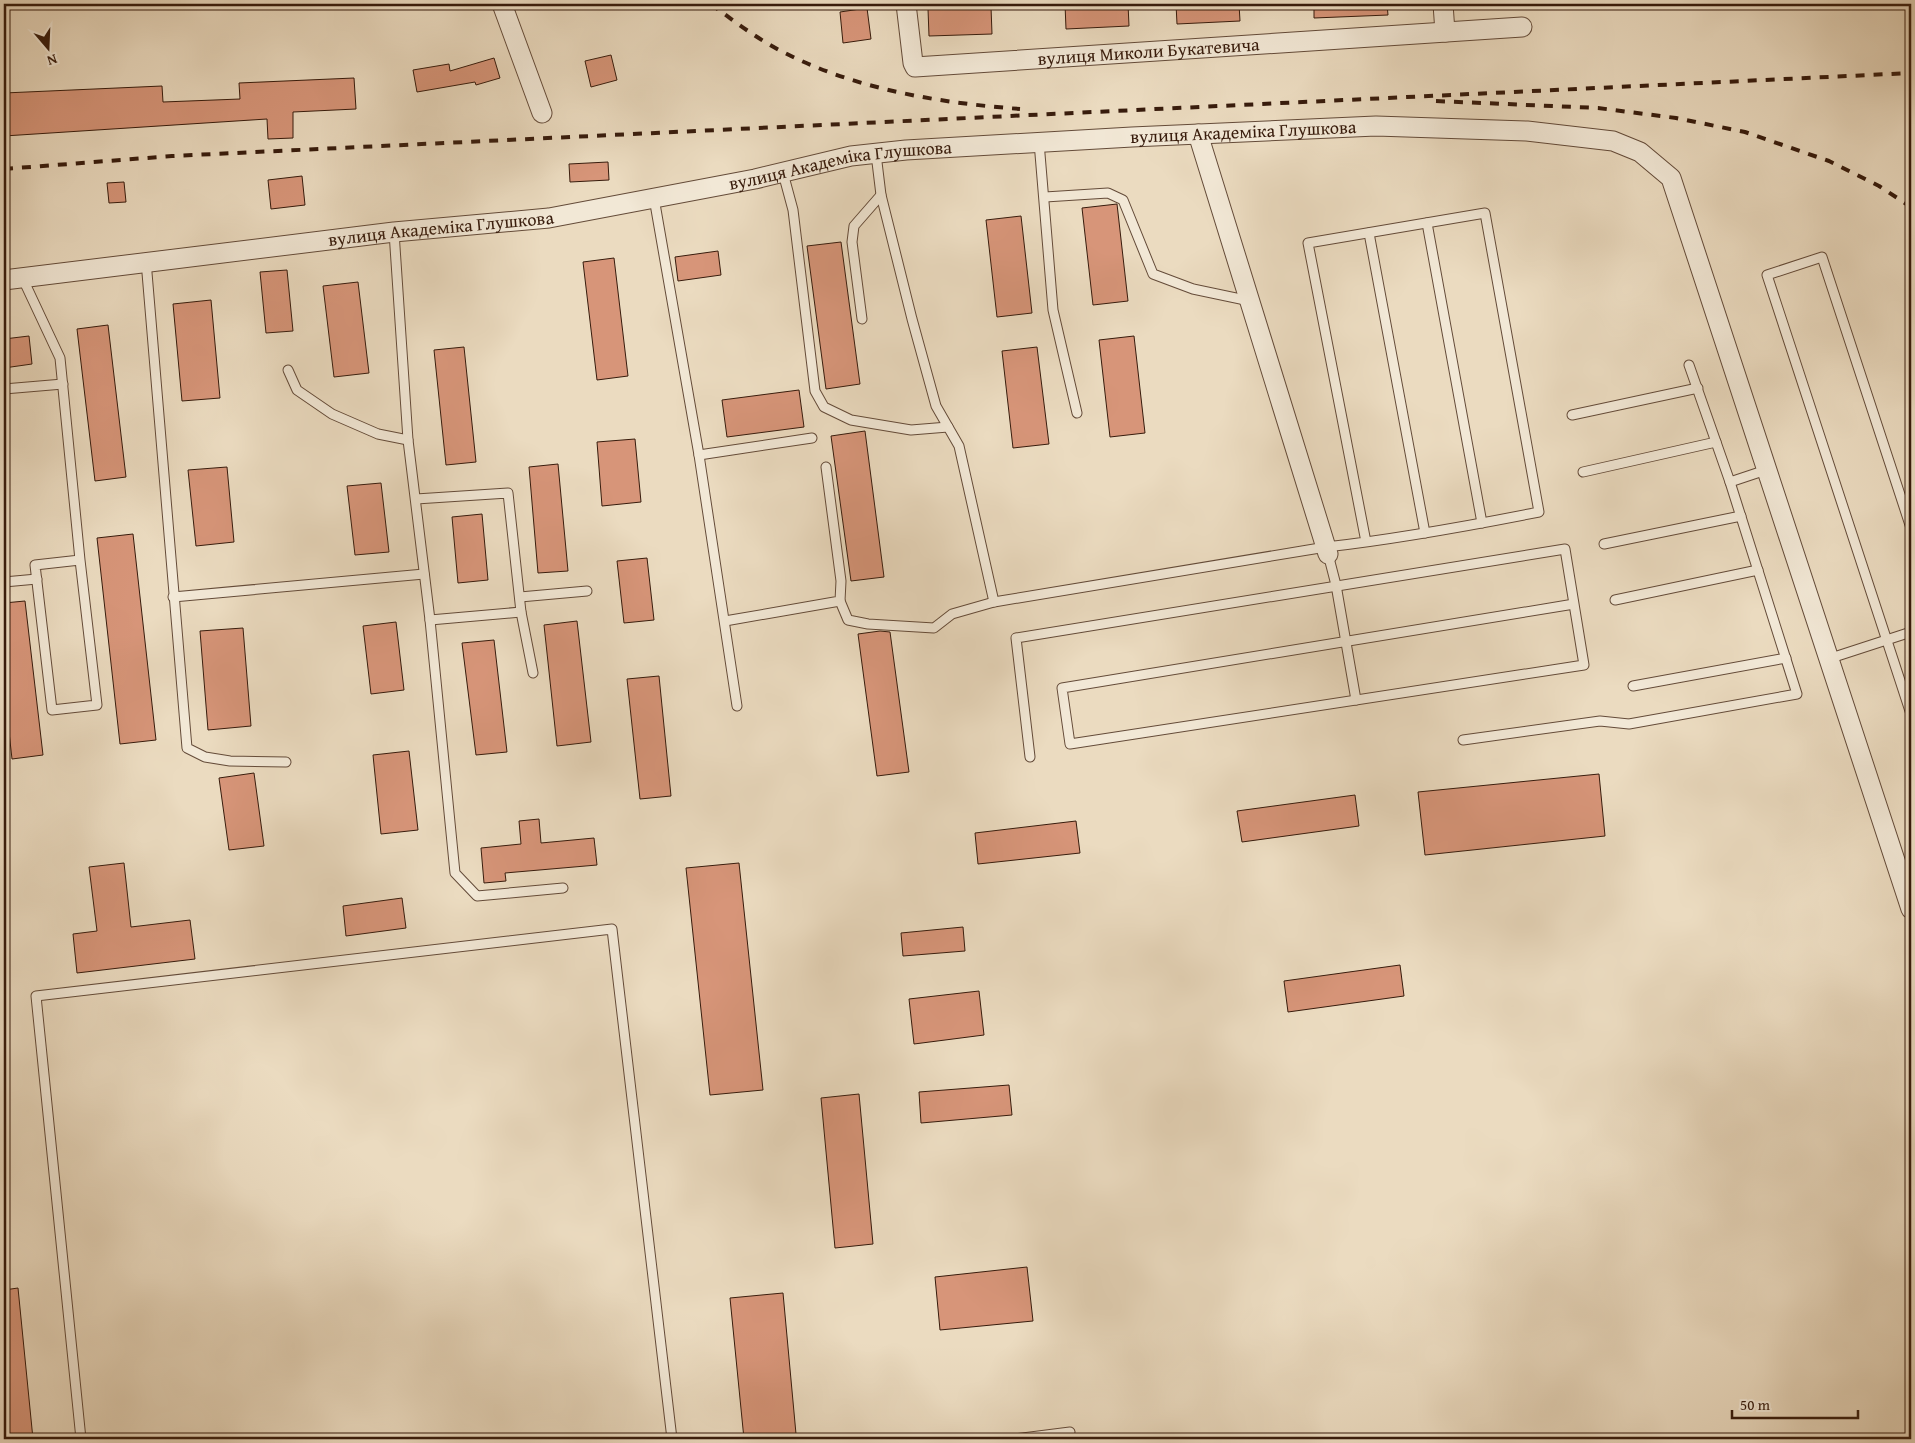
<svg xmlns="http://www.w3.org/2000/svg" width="1915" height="1443" font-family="'Gentium Book Plus',serif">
	<rect width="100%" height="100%" fill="#ebdbc0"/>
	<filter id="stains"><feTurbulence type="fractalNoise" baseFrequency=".004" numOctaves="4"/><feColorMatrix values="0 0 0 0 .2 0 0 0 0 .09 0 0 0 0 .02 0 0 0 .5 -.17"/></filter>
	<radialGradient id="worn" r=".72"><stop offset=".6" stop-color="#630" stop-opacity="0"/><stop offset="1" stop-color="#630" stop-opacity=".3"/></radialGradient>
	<!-- building -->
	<g fill="#d79579" stroke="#371b0c">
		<path d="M1065,4H1128L1129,26L1066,29Z"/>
		<path d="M1176,4H1239L1240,21L1177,24Z"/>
		<path d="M1314,4H1387L1388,15L1314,18Z"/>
		<path d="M991,7L992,34L929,36L928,9Z"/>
		<path d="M867,8L871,39L843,43L840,12Z"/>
		<path d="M611,55L617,80L591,87L585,61Z"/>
		<path d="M494,58L500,78L476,85L475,82L417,92L413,70L449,64L450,71Z"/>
		<path d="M354,78L356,109L293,112V138L268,139L267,119L4,136V93L162,86L163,102L240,99L239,83Z"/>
		<path d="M608,162L609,180L570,182L569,164Z"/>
		<path d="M302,176L305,205L271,209L268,180Z"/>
		<path d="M124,182L126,202L109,203L107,183Z"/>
		<path d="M1117,204L1128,301L1093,305L1082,208Z"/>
		<path d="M1021,216L1032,313L997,317L986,220Z"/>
		<path d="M841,242L860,384L826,389L807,246Z"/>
		<path d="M718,251L721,275L678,281L675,257Z"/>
		<path d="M614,258L628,376L597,380L583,262Z"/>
		<path d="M287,270L293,331L266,333L260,272Z"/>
		<path d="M358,282L369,373L334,377L323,286Z"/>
		<path d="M211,300L220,398L182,401L173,304Z"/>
		<path d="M108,325L126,477L95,481L77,329Z"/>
		<path d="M29,336L32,364L4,368V339Z"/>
		<path d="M1134,336L1145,433L1110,437L1099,340Z"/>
		<path d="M464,347L476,462L446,465L434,350Z"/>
		<path d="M1037,347L1049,444L1013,448L1002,351Z"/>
		<path d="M799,390L804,427L727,437L722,400Z"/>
		<path d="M865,431L884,577L851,581L831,436Z"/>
		<path d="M635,439L641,502L602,506L597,442Z"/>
		<path d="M558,464L568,571L538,573L529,467Z"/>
		<path d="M227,467L234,542L196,546L188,470Z"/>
		<path d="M381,483L389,552L355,555L347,486Z"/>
		<path d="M482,514L488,580L458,583L452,517Z"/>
		<path d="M133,534L156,740L120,744L97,538Z"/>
		<path d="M647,558L654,620L624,623L617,561Z"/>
		<path d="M25,601L43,755L12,759L4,687V603Z"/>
		<path d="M577,621L591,742L557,746L544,625Z"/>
		<path d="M396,622L404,690L371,694L363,626Z"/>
		<path d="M243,628L251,726L208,730L200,631Z"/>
		<path d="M880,631L890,632L909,772L877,776L858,634Z"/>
		<path d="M494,640L507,752L476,755L462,643Z"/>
		<path d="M659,676L671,796L640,799L627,679Z"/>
		<path d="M409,751L418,830L381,834L373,755Z"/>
		<path d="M254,773L264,846L229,850L219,778Z"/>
		<path d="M1599,774L1605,836L1425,855L1418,792Z"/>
		<path d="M1355,795L1359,826L1242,842L1237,811Z"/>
		<path d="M539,819L541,843L594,838L597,865L505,873L506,881L484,883L481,848L521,844L519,821Z"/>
		<path d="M1076,821L1080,853L978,864L975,833Z"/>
		<path d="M124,863L131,927L190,920L195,959L77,973L73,934L97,931L89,867Z"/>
		<path d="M739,863L763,1090L710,1095L686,868Z"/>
		<path d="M402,898L406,928L346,936L343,906Z"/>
		<path d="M963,927L965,951L903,956L901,933Z"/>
		<path d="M1400,965L1404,996L1288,1012L1284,981Z"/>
		<path d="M979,991L984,1035L914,1044L909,999Z"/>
		<path d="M1009,1085L1012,1115L921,1123L919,1092Z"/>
		<path d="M859,1094L873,1244L835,1248L821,1098Z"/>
		<path d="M1027,1267L1033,1321L940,1330L935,1277Z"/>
		<path d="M18,1288L33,1439H4V1290Z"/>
		<path d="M783,1293L796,1434L744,1439L730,1298Z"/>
	</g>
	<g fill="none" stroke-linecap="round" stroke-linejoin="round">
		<defs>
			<g id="lane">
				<path d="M1039,142L1053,310L1077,413"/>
				<path d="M876,154L881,195L912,319L936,406L959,446L994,602"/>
				<path d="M783,173L793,210L815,391L824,407L851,420L911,430L948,427"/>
				<path d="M1045,197L1108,193L1123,200L1153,274L1193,289L1250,301"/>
				<path d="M654,198L699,455L737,706"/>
				<path d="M1427,223L1482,523"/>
				<path d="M394,232L408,440L430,620L455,873L477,896L563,888"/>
				<path d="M1369,233L1425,533"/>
				<path d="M146,261L187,748L205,757L230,761L286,762"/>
				<path d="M22,277L60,358L80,560L97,705L52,710L35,565L80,560"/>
				<path d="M862,319L852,242L854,226L881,195"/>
				<path d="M288,370L297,390L332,414L378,434L408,440"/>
				<path d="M4,389L63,384"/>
				<path d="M1572,415L1698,388"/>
				<path d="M699,455L812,438"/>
				<path d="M1583,472L1716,442"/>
				<path d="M1730,482L1766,470"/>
				<path d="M416,499L508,493L521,612L533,673"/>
				<path d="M1911,528L1822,257L1767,275L1911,714"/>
				<path d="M1604,544L1741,516"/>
				<path d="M1328,554L1336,585L1356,700"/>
				<path d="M4,582L37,579"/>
				<path d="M173,597L424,574"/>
				<path d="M520,597L587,591"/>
				<path d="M1615,600L1758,570"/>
				<path d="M840,601L848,620L868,624L934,628L952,614L994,602L1326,547C1397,539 1468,526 1539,512L1485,213L1308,243L1366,542"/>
				<path d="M430,620L521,612"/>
				<path d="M725,621L840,601L841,581L826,467"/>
				<path d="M1828,659L1911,632"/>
				<path d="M1633,686L1786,658"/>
				<path d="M1463,740L1600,721L1629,724L1797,694L1730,482L1689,365"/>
				<path d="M1030,757L1016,638L1565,549L1584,665L1070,744L1062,688L1574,604"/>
				<path d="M81,1439L36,996L612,929L672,1439"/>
				<path d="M1015,1439L1070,1432"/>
			</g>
			<g id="street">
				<path d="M502,4L542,113"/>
				<path id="s1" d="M906,4L913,63L915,67L1522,27"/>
				<path d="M1443,4L1445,32"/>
				<path d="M1198,134L1328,554"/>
				<path id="s2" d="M4,280L394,232L549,218L755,179L851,156L906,150L1132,137L1376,126L1527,131L1613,141L1640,152L1671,178L1911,909"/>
			</g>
		</defs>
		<!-- lane casing -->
		<use href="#lane" stroke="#644b39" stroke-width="11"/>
		<!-- street casing -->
		<use href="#street" stroke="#644b39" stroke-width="21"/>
		<!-- lane -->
		<use href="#lane" stroke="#f2e8d6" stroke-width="9"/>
		<!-- street -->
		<use href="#street" stroke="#f2e8d6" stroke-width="19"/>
		<!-- rail -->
		<g stroke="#371b0c" stroke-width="4" stroke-dasharray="9 9" stroke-linecap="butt">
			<path d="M711,4C735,22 760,41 787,54C859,90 941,103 1020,109"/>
			<path d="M1436,101L1598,108L1676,118L1745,132L1829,161L1879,186L1911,207"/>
			<path d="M4,169L172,156L1911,73"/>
		</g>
	</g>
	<g text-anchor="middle" stroke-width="4" stroke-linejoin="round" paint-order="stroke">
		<!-- street labels -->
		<g font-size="18" fill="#371b0c" stroke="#f2e8d6">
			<text dy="6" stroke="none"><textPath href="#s1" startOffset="298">вулиця Миколи Букатевича</textPath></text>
			<text dy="6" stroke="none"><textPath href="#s2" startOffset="1250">вулиця Академіка Глушкова</textPath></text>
			<text dy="6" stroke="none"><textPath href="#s2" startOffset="845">вулиця Академіка Глушкова</textPath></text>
			<text dy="6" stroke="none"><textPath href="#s2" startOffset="440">вулиця Академіка Глушкова</textPath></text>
		</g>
	</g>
	<!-- margin -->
	<rect width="1915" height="1443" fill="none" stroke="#ebdbc0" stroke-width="20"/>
	<rect x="5" y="5" width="1905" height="1433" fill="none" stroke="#371b0c" stroke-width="2.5"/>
	<rect x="10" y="10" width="1895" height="1423" fill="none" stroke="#371b0c"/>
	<!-- north arrow -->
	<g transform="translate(48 48) rotate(161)" stroke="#f2e8d6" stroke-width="4" paint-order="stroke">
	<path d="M0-4L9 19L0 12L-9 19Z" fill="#371b0c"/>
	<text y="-8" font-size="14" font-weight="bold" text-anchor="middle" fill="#371b0c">N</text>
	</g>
	<!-- scale -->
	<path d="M1732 1410v8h126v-8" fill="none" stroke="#371b0c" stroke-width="2.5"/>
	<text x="1740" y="1410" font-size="15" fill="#371b0c" stroke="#f2e8d6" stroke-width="4" paint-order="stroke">50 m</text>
	<rect width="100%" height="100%" filter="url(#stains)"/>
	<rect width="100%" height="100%" fill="url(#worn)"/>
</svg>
